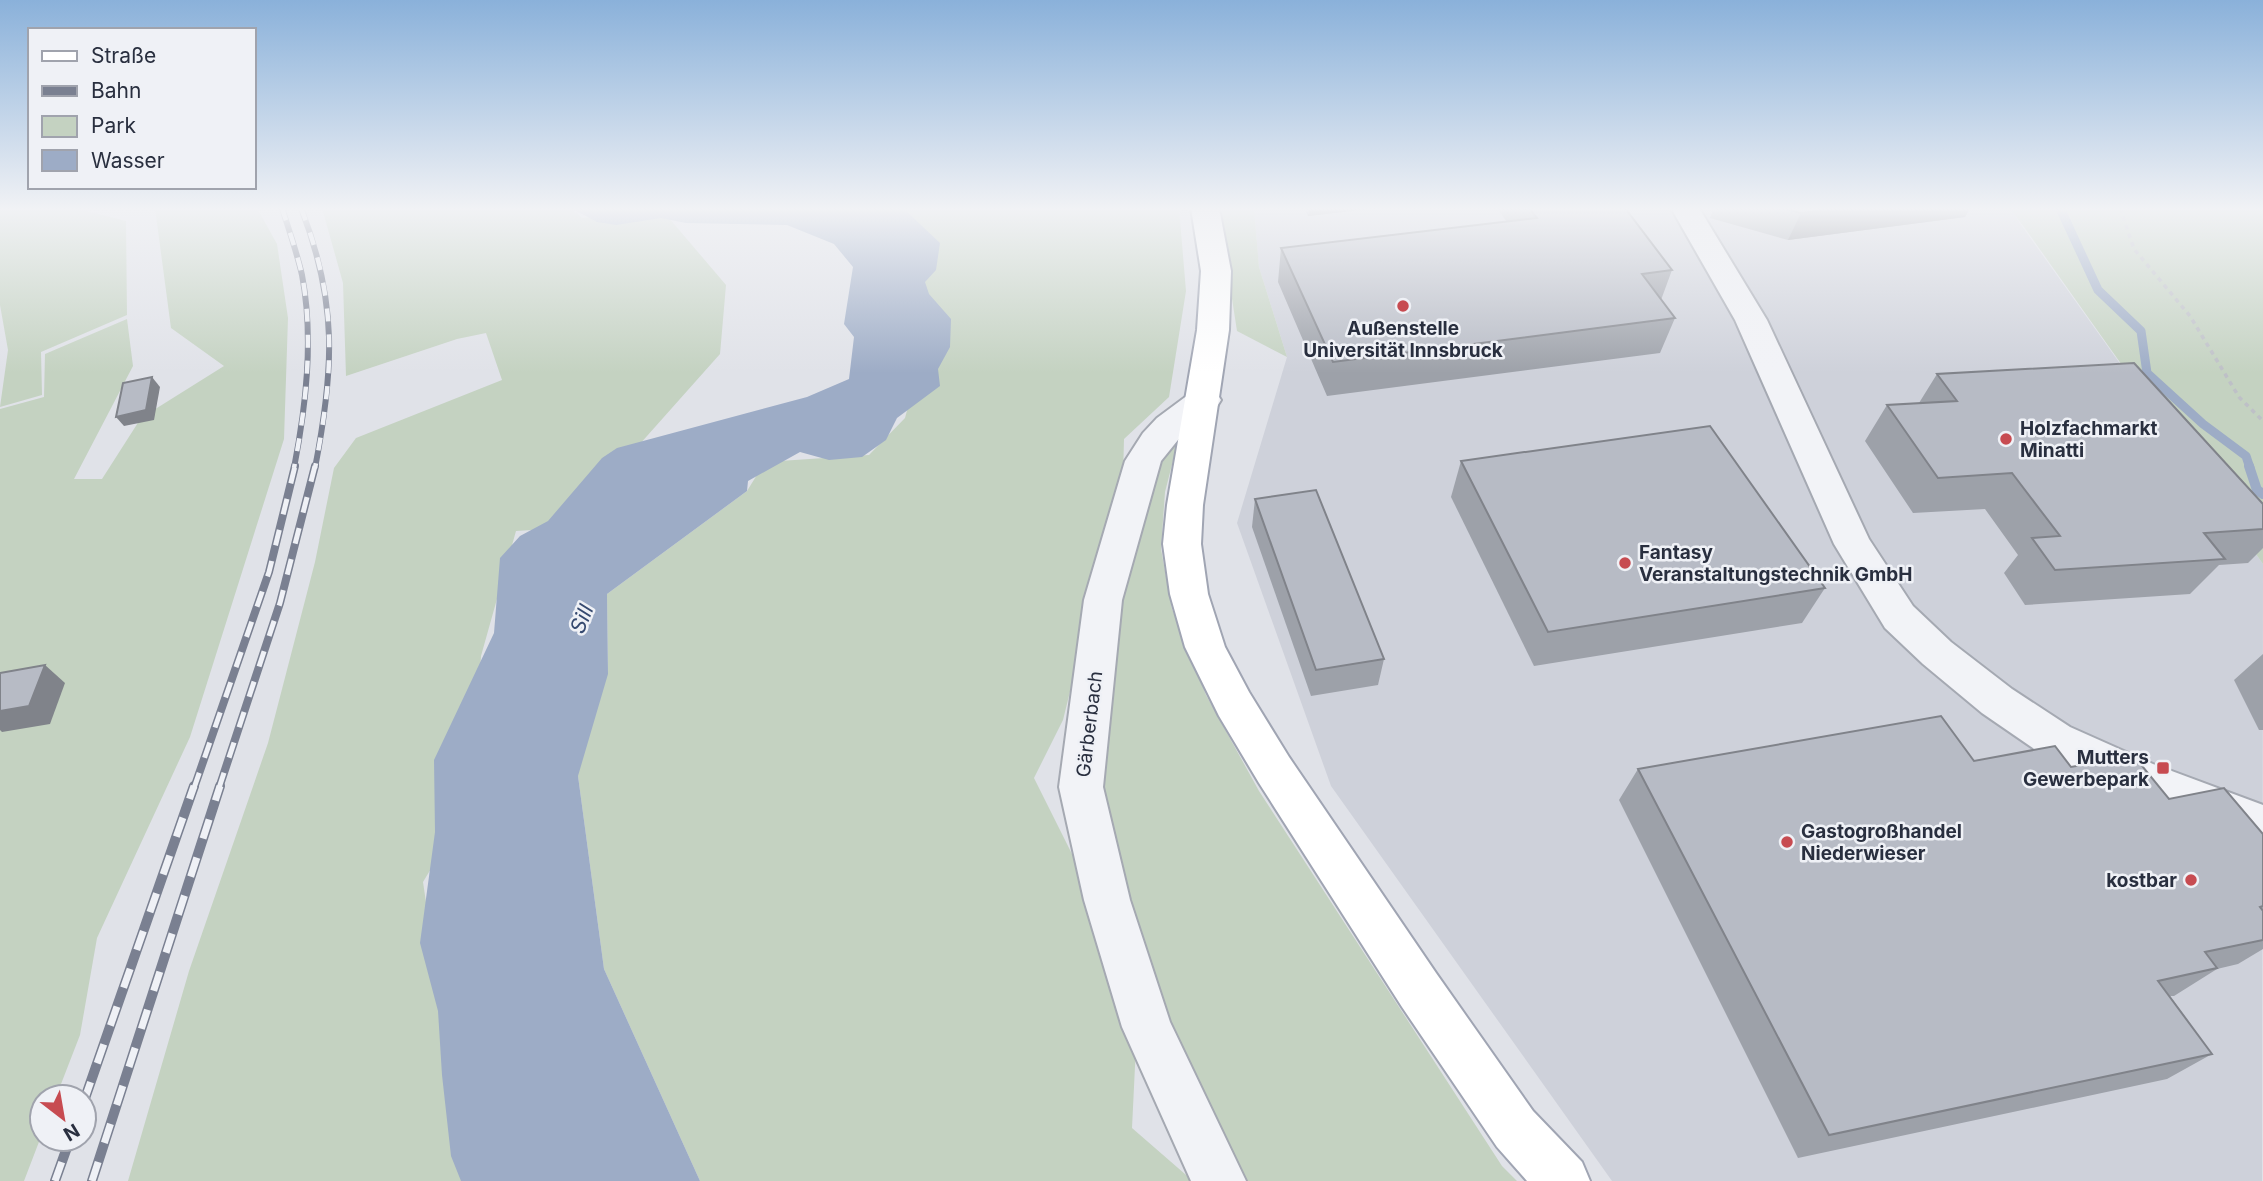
<svg xmlns="http://www.w3.org/2000/svg" width="2263" height="1181" font-family="Inter,sans-serif">
	<rect width="100%" height="100%" fill="#e0e2e8"/>
	<!-- built -->
	<path fill="#ced1da" d="M1254,208H2009L2263,564L2262,1181H1612L1331,786L1237,523L1287,357L1259,267Z"/>
	<!-- green -->
	<g fill="#c4d2c1">
		<path d="M0,208H75L126,221L127,315L41,352L42,395L0,407L8,350L0,305Z"/>
		<path d="M155,208H257L277,244L288,318L284,439L190,737L97,938L80,1035L56,1097H42V1134L24,1181H0V409L44,397L45,354L127,319L133,366L74,479H102L141,418L224,366L171,328Z"/>
		<path d="M322,208H570L582,218L663,211L726,285L720,354L639,445L548,529L516,531L481,656L473,799L423,882L463,1152L471,1181H128L189,971L268,743L315,562L334,468L356,438L502,380L486,333L457,339L346,376L343,283Z"/>
		<path d="M904,208H1179L1186,291L1169,397L1124,439L1123,477L1063,720L1034,778L1073,856L1137,1025L1132,1128L1193,1181H700L604,969L578,776L583,685L608,673L607,594L747,491L765,462L869,455L905,418L930,325Z"/>
		<path d="M1218,208H1254L1259,267L1287,357L1237,331Z"/>
		<path d="M2009,208H2263V564L2024,227Z"/>
		<path d="M1177,445L1165,492L1161,549L1172,609L1206,695L1259,791L1502,1166L1517,1181H1233L1188,1098L1096,820L1104,650L1162,449Z"/>
	</g>
	<!-- water -->
	<path fill="#9dacc6" d="M571,208H903L940,243L936,270L925,282L929,294L951,319L950,347L938,369L940,386L897,418L886,440L862,457L829,460L800,452L748,481L747,491L607,594L608,674L578,776L604,969L700,1181H461L451,1156L442,1075L438,1011L420,943L435,832L434,760L494,633L500,558L520,536L548,521L602,458L617,448L807,397L849,379L854,337L844,324L853,267L834,244L787,225L686,223L661,218L616,225L597,222Z"/>
	<g fill="none" stroke-linecap="round" stroke-linejoin="round">
		<!-- stream-far1 -->
		<path stroke="#9dacc6" stroke-width="9" d="M2060,208L2098,290L2141,331L2147,373L2203,424L2246,456L2250,468"/>
		<!-- stream -->
		<path stroke="#9dacc6" stroke-width="10" d="M2249,466L2257,490L2263,494"/>
		<defs>
			<g id="minor">
				<path d="M1671,208H1699L1767,320L1869,539L1913,606L1951,642L2012,689L2070,727L2153,764L2263,805V845L2123,790L2040,753L1982,713L1923,664L1885,628L1834,544L1735,320Z"/>
				<path d="M1204,389L1216,392L1221,400L1216,408L1182,435L1161,461L1122,600L1103,787L1130,900L1170,1022L1246,1181H1191L1122,1027L1084,900L1059,787L1084,600L1125,461L1143,433L1157,418L1192,392Z"/>
			</g>
			<path id="major" d="M1191,208H1219L1231,271L1229,330L1203,505L1201,544L1208,594L1225,647L1249,692L1289,757L1436,973L1533,1111L1582,1162L1590,1181H1527L1497,1147L1402,1007L1259,783L1219,716L1185,647L1170,594L1163,544L1167,505L1197,330L1201,271Z"/>
		</defs>
		<!-- minor casing -->
		<use href="#minor" stroke="#a5a9b2" stroke-width="4"/>
		<!-- major casing -->
		<use href="#major" stroke="#a0a5b3" stroke-width="4"/>
		<!-- path -->
		<path stroke="#bec0c7" stroke-width="3.5" stroke-dasharray="4.5 4.5" stroke-linecap="butt" d="M2120,208L2134,249L2190,316L2239,397L2263,421"/>
		<!-- minor -->
		<use href="#minor" fill="#f2f3f7" fill-rule="evenodd"/>
		<!-- major -->
		<use href="#major" fill="#fff" fill-rule="evenodd"/>
		<defs>
			<g id="rail-far2">
				<path d="M282,208C289,230 297,253 302,275C314,338 306,406 294,468"/>
				<path d="M301,208C338,303 334,370 315,468"/>
			</g>
			<g id="rail-far1">
				<path d="M194,788L269,572L295,466"/>
				<path d="M219,788L280,603L315,466"/>
			</g>
			<g id="rail">
				<path d="M84,1101L194,786"/>
				<path d="M55,1181L70,1139"/>
				<path d="M92,1181L220,786"/>
			</g>
		</defs>
		<!-- rail-far2 casing -->
		<use href="#rail-far2" stroke="#7a8091" stroke-width="6"/>
		<!-- rail-far1 casing -->
		<use href="#rail-far1" stroke="#7a8091" stroke-width="8"/>
		<!-- rail casing -->
		<use href="#rail" stroke="#7a8091" stroke-width="10"/>
		<!-- rail-far2 -->
		<use href="#rail-far2" stroke="#eff1f6" stroke-width="4.5" stroke-dasharray="13" stroke-linecap="butt"/>
		<!-- rail-far1 -->
		<use href="#rail-far1" stroke="#eff1f6" stroke-width="5" stroke-dasharray="16" stroke-linecap="butt"/>
		<!-- rail -->
		<use href="#rail" stroke="#eff1f6" stroke-width="7" stroke-dasharray="20" stroke-linecap="butt"/>
	</g>
	<!-- wall -->
	<g fill="#9da1a9">
		<path d="M1304,208H1378L1308,216Z"/>
		<path d="M1497,208H1625L1672,270L1661,300L1675,318L1660,353L1327,396L1278,282L1281,248L1507,222Z"/>
		<path d="M1714,208H1970L1965,217L1788,240L1710,218Z"/>
		<path d="M1937,374L2263,504V548L2248,563L2219,565L2190,594L2025,605L2004,573L2018,555L1985,509L1913,513L1865,441L1887,405L1919,403Z"/>
		<path d="M1461,461L1825,588L1802,623L1534,666L1451,497Z"/>
		<path d="M1255,499L1384,659L1378,685L1311,696L1252,527Z"/>
		<path d="M2263,654V730H2259L2234,680Z"/>
		<path d="M2071,767L2169,799L2263,834V949L2238,964L2217,969L2174,996H2170L2212,1054L2167,1079L1798,1158L1619,800L1638,769Z"/>
	</g>
	<!-- shaded-wall -->
	<g fill="#80838a">
		<path d="M1310,208H1378L1308,216Z"/>
		<path d="M1840,208H1970L1965,217L1788,240L1801,213Z"/>
		<path d="M152,377L160,387L154,420L124,426L116,417Z"/>
		<path d="M45,665L65,683L50,724L2,732L0,730V711Z"/>
	</g>
	<!-- building -->
	<g fill="#b7bbc5" stroke="#80838a" stroke-width="2">
		<path d="M1529,208H1625L1672,270L1642,274L1675,318L1333,362L1281,248L1537,218Z"/>
		<path d="M1783,208H1840L1801,213Z"/>
		<path d="M2134,363L2263,504V529L2204,533L2225,559L2055,570L2032,538L2060,536L2012,473L1938,478L1887,405L1957,401L1937,374Z"/>
		<path d="M152,377L146,410L116,417L123,383Z"/>
		<path d="M1710,426L1825,588L1548,632L1461,461Z"/>
		<path d="M1316,490L1384,659L1316,670L1255,499Z"/>
		<path d="M45,665L29,706L0,711V673Z"/>
		<path d="M1941,716L1974,761L2055,746L2071,767L2134,756L2169,799L2224,788L2263,834V906L2260,907L2263,911V940L2205,952L2217,968L2158,981L2212,1054L1829,1135L1638,769Z"/>
	</g>
	<!-- sky -->
	<linearGradient id="sky" x2="0" y2="1"><stop stop-color="#8ab1da"/><stop offset="0.56" stop-color="#f1f2f5"/><stop offset="1" stop-color="#f1f2f5" stop-opacity="0"/></linearGradient>
	<rect width="2263" height="373" fill="url(#sky)"/>
	<!-- markers -->
	<g fill="#c74b51" stroke="#eff1f6" stroke-width="2.5">
		<circle cx="1403" cy="306" r="7"/>
		<circle cx="2006" cy="439" r="7"/>
		<circle cx="1625" cy="563" r="7"/>
		<rect x="2156" y="761" width="14" height="14" rx="3.5"/>
		<circle cx="1787" cy="842" r="7"/>
		<circle cx="2191" cy="880" r="7"/>
	</g>
	<g text-anchor="middle" stroke-width="5" stroke-linejoin="round" paint-order="stroke">
		<!-- poi labels -->
		<g font-size="19" font-weight="bold" fill="#292f3f" stroke="#eff1f6" text-anchor="start">
			<text x="1403" y="335" text-anchor="middle">Außenstelle<tspan x="1403" dy="22">Universität Innsbruck</tspan></text>
			<text x="2020" y="435">Holzfachmarkt<tspan x="2020" dy="22">Minatti</tspan></text>
			<text x="1639" y="559">Fantasy<tspan x="1639" dy="22">Veranstaltungstechnik GmbH</tspan></text>
			<text x="2149" y="764" text-anchor="end">Mutters<tspan x="2149" dy="22">Gewerbepark</tspan></text>
			<text x="1801" y="838">Gastogroßhandel<tspan x="1801" dy="22">Niederwieser</tspan></text>
			<text x="2177" y="887" text-anchor="end">kostbar</text>
		</g>
		<!-- street labels -->
		<g font-size="19" fill="#292f3f" stroke="#eff1f6">
			<text transform="translate(1089 724) rotate(-83)" y="7">Gärberbach</text>
		</g>
		<!-- water labels -->
		<g font-size="21" font-style="italic" fill="#364a70" stroke="#eff1f6">
			<text transform="translate(582 619) rotate(-68)" y="7">Sill</text>
		</g>
	</g>
	<!-- legend -->
	<rect x="28" y="28" width="228" height="161" fill="#eff1f6" stroke="#a0a3ad" stroke-width="2"/>
	<rect x="42" y="51" width="35" height="10" fill="#ffffff" stroke="#a0a3ad" stroke-width="2"/>
	<text x="91" y="63" font-size="21" fill="#292f3f">Straße</text>
	<rect x="42" y="86" width="35" height="10" fill="#7a8091" stroke="#a0a3ad" stroke-width="2"/>
	<text x="91" y="98" font-size="21" fill="#292f3f">Bahn</text>
	<rect x="42" y="116" width="35" height="21" fill="#c4d2c1" stroke="#a0a3ad" stroke-width="2"/>
	<text x="91" y="133" font-size="21" fill="#292f3f">Park</text>
	<rect x="42" y="150" width="35" height="21" fill="#9dacc6" stroke="#a0a3ad" stroke-width="2"/>
	<text x="91" y="168" font-size="21" fill="#292f3f">Wasser</text>
	<!-- north arrow -->
	<g transform="translate(63 1118) rotate(149)"><circle r="33" fill="#eff1f6" stroke="#a0a3ad" stroke-width="2"/>
	<path d="M0-5L12 26L0 18L-12 26Z" fill="#c74b51"/>
	<text y="-10" font-size="19" font-weight="bold" text-anchor="middle" fill="#292f3f">N</text>
	</g>
</svg>
